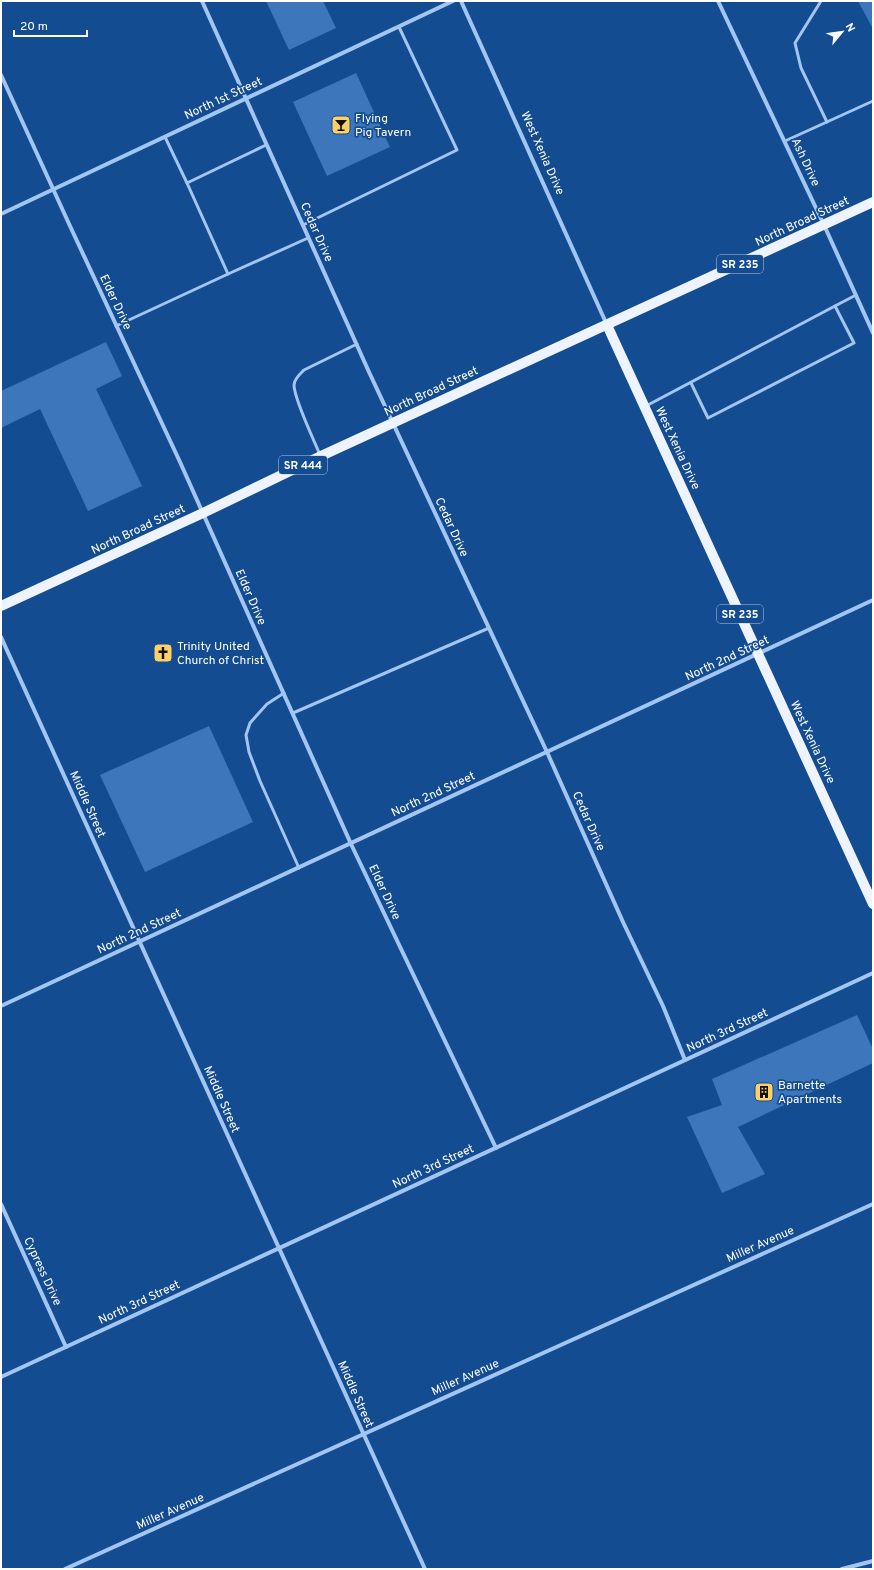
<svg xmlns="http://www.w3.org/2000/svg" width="874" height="1570" font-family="Overpass,sans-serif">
	<rect width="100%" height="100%" fill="#144c92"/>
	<!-- building -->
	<g fill="#3d76ba">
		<path d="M266,1H323L336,28L289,50Z"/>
		<path d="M858,1H873V29Z"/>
		<path d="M356,73L390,147L327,176L293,102Z"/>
		<path d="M106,342L122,376L96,389L142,486L88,511L40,409L1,428V391Z"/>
		<path d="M209,726L253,822L145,872L100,775Z"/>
		<path d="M857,1015L873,1049V1063L738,1127L765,1174L722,1193L687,1117L722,1105L712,1079Z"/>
	</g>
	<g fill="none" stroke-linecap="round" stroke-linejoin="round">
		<!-- service -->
		<g stroke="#a2c6f1" stroke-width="3">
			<path d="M821,1L795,43L801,68L827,122"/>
			<path d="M165,137L187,183L266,145"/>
			<path d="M785,141L873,101"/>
			<path d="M303,225L457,150L399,27"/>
			<path d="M228,274L308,238"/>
			<path d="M835,306L856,295"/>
			<path d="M116,326L228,274L187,183"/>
			<path d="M646,406L835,306L854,343L708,418L691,383"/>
			<path d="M320,455C314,440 294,399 294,385C294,379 300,374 304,370L357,344"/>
			<path d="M284,693L267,704L258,714L250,723L246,735L249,752L260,781L299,868"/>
			<path d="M293,713L489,628"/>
		</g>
		<!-- minor -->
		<g stroke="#a2c6f1" stroke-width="4">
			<path d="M202,1L369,372L547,752L623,922L663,1006L685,1060"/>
			<path d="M461,1L607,325"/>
			<path d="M718,1L824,225L873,333"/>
			<path d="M1,75L70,226L180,462L351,844L496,1148"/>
			<path d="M1,214L453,1"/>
			<path d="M1,637L425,1569"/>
			<path d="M1,1006L873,600"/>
			<path d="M1,1204L66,1347"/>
			<path d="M1,1377L873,973"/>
			<path d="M65,1569L873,1204"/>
			<path d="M842,1569L873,1561"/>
		</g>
		<!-- primary -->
		<g stroke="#edf4ff" stroke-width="10">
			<path d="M607,325L873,904"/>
			<path d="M1,606L203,513L321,456L873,202"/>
		</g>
	</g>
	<!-- icons -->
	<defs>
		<symbol id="bar-square" viewBox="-11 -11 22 22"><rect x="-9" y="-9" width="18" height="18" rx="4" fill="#ffd163" stroke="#144c92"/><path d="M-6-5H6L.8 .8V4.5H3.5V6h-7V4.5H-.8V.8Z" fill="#111"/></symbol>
		<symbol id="church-square" viewBox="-11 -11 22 22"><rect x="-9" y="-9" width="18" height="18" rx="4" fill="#ffd163" stroke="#144c92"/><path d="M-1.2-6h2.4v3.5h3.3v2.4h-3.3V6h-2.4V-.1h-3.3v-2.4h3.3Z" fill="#111"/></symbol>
		<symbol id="building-square" viewBox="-11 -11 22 22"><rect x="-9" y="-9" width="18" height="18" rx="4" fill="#ffd163" stroke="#144c92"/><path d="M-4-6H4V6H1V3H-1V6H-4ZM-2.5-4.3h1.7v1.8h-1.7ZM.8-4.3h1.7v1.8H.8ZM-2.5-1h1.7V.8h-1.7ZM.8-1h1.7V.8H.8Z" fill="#111"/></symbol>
	</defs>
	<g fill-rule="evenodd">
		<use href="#bar-square" x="330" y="114" width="22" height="22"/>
		<use href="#church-square" x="152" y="642" width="22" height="22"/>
		<use href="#building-square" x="753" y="1081" width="22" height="22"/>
	</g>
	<g text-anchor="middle" stroke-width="3.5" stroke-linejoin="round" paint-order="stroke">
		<!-- shield labels -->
		<g fill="#144c92" stroke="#b8c9de" stroke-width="1">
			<rect x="717" y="255" width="46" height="18" rx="3"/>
			<rect x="279" y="456" width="48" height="18" rx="3"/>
			<rect x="717" y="605" width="46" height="18" rx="3"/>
		</g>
		<g font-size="11" font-weight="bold" fill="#fff">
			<text x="740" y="268">SR 235</text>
			<text x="303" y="469">SR 444</text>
			<text x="740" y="618">SR 235</text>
		</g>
		<!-- street labels -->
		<g font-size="12" fill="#fff" stroke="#144c92">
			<text transform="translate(223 98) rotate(-25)" y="4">North 1st Street</text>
			<text transform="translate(543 153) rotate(66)" y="4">West Xenia Drive</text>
			<text transform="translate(806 162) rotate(65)" y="4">Ash Drive</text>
			<text transform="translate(802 221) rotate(-25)" y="4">North Broad Street</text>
			<text transform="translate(317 232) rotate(66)" y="4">Cedar Drive</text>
			<text transform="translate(116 302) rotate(65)" y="4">Elder Drive</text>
			<text transform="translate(431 391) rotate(-25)" y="4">North Broad Street</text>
			<text transform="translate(678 448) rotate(65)" y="4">West Xenia Drive</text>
			<text transform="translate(452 527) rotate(65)" y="4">Cedar Drive</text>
			<text transform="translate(138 529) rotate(-25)" y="4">North Broad Street</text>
			<text transform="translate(251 597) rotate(66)" y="4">Elder Drive</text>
			<text transform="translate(727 658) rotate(-25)" y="4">North 2nd Street</text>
			<text transform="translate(813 742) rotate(65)" y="4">West Xenia Drive</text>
			<text transform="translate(433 794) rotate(-25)" y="4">North 2nd Street</text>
			<text transform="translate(88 804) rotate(66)" y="4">Middle Street</text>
			<text transform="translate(589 821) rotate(66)" y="4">Cedar Drive</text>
			<text transform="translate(385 892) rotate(65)" y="4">Elder Drive</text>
			<text transform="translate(139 931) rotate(-25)" y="4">North 2nd Street</text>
			<text transform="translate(727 1030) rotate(-25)" y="4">North 3rd Street</text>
			<text transform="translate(222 1099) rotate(66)" y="4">Middle Street</text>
			<text transform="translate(433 1166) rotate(-25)" y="4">North 3rd Street</text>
			<text transform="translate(760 1244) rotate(-24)" y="4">Miller Avenue</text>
			<text transform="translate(43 1271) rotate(65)" y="4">Cypress Drive</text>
			<text transform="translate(139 1302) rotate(-25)" y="4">North 3rd Street</text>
			<text transform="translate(465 1377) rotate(-24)" y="4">Miller Avenue</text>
			<text transform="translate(356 1394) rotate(66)" y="4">Middle Street</text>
			<text transform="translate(170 1511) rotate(-24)" y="4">Miller Avenue</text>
		</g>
		<!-- poi labels -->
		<g font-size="12" fill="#fff" stroke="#144c92" text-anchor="start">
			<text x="355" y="122">Flying<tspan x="355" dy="14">Pig Tavern</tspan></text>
			<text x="177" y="650">Trinity United<tspan x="177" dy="14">Church of Christ</tspan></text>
			<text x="778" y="1089">Barnette<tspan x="778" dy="14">Apartments</tspan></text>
		</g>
	</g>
	<!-- border -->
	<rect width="874" height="1570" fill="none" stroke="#ffffff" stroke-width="4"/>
	<!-- north arrow -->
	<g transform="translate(842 32) rotate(61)" stroke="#144c92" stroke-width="3" paint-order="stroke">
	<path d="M0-3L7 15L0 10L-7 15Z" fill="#ffffff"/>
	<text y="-6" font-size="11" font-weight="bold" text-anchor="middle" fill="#ffffff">N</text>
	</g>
	<!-- scale -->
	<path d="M14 30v6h73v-6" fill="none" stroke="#ffffff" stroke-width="2"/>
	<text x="20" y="30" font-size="12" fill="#ffffff" stroke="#144c92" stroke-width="3" paint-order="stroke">20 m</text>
</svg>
